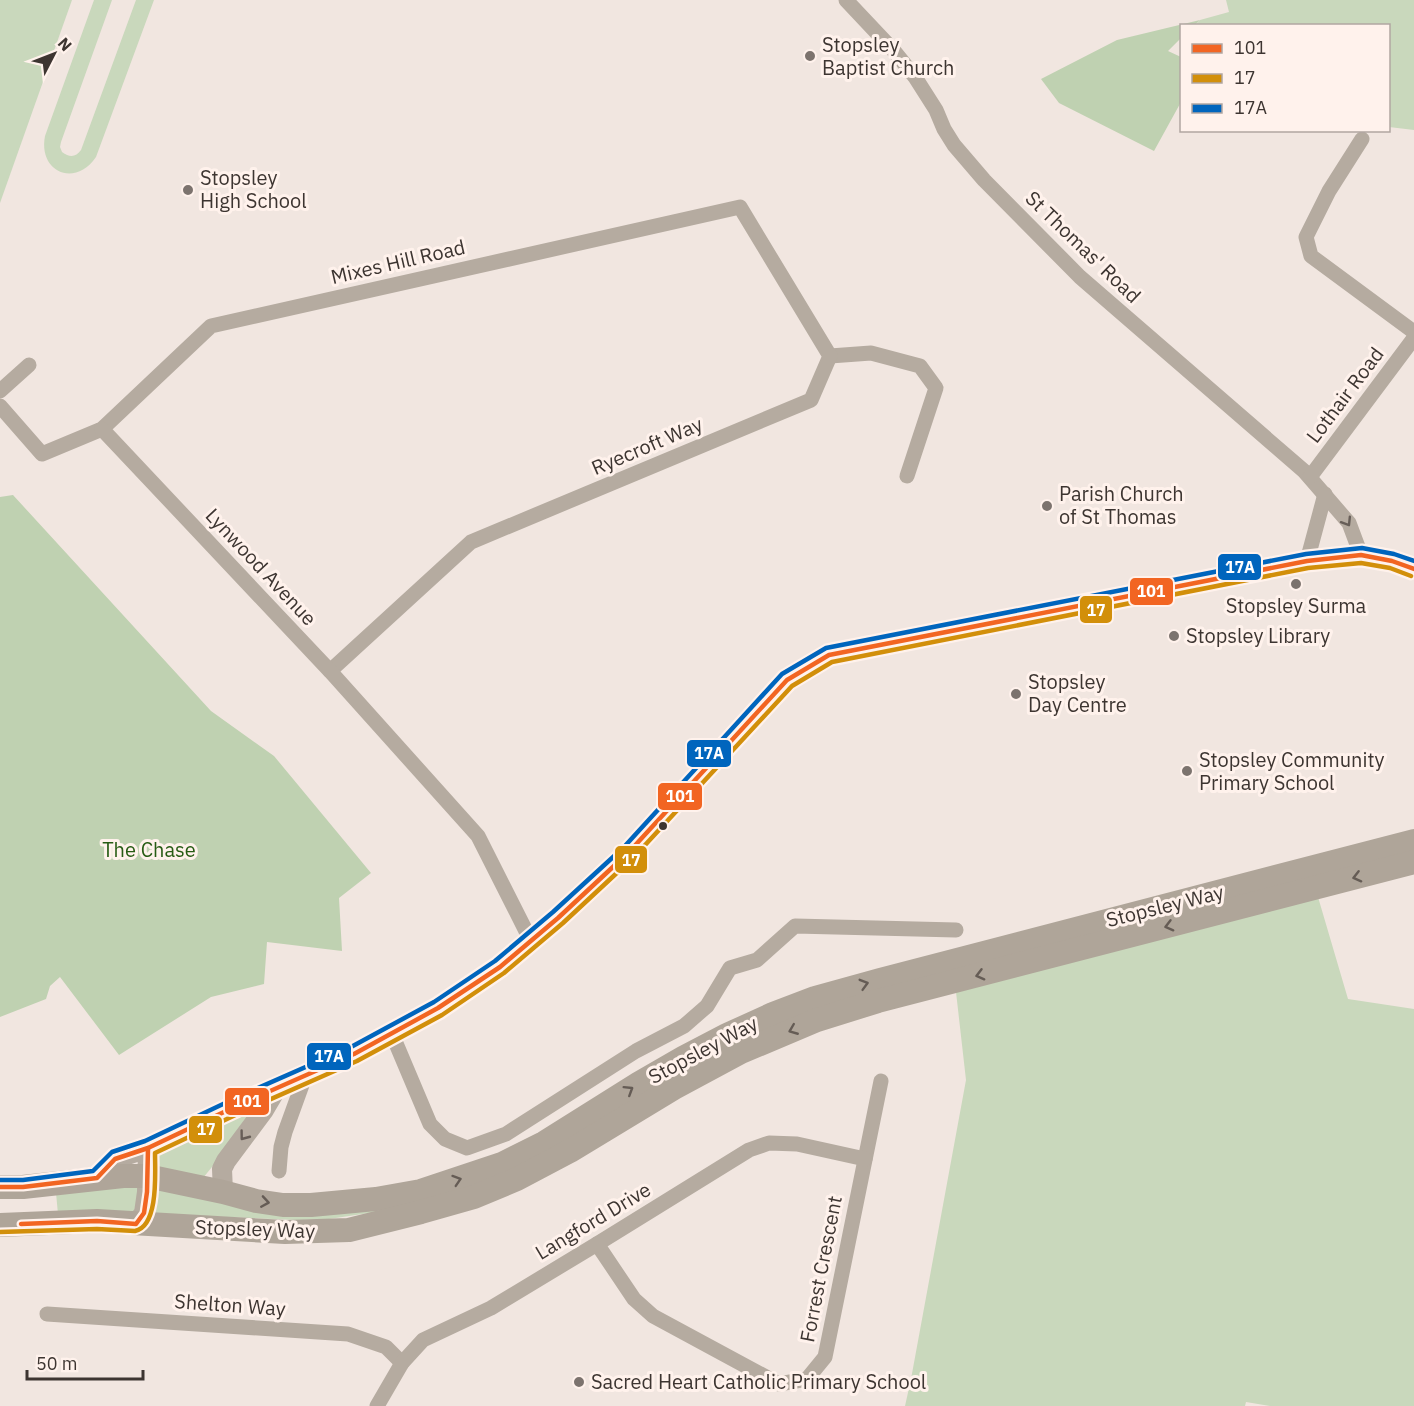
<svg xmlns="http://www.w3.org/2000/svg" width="1414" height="1406" font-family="'IBM Plex Sans',sans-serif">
	<rect width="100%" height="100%" fill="#f1e6e0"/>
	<!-- green -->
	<g fill="#c9d8bc">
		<path d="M0,0H72L0,203Z"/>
		<path d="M94,0H112L61,142L60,147L62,152C70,158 76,157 81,150L136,0H154L96,157C75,188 38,172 45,136Z"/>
		<path d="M1226,0H1414V130L1389,127L1388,26H1195L1200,20L1229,12Z"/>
		<path d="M1318,897L1348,999L1414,1009V1406H1270L1246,1402L1245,1406H905L911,1379L966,1080L956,992Z"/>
		<path d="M953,975L396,1209L329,1219L297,1220L156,1214L154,1211V1190L374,1208L619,1106Z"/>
		<path d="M248,1111L250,1112L233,1141L203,1178L158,1169L154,1162L158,1155L165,1149Z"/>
		<path d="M140,1185L136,1207L133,1212L58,1214L56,1193Z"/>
	</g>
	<!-- forest -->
	<g fill="#bfd1b1">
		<path d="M1200,20L1195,25L1182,26L1181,38L1168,51L1181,57V102L1154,151L1059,103L1041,79L1117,40Z"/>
		<path d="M13,495L211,711L274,756L371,873L339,898L342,951L267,942L264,984L211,997L119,1055L60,977L50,986L46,999L0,1017V497Z"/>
	</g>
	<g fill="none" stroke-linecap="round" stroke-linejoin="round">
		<!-- minor -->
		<g stroke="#b5aba0" stroke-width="15">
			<path d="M846,0L894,51L915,77L936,110L944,129L954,145L984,180L1080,277L1304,471L1349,523L1361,555"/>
			<path d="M1362,139L1329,191L1306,237L1311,256L1414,332"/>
			<path d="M830,356L871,353L920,366L936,388L907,476"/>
			<path d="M0,391L29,365"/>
			<path d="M0,406L42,454L102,429L211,326L740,207L830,356L811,400L471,542L330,671"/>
			<path d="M102,429L330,671L478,836L531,941"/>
			<path d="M1310,477L1414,338"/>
			<path d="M1307,561L1325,494"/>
			<path d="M392,1034L430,1124L445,1139L467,1148L506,1134L636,1051L684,1026L707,1006L730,968L757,960L795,926L956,930"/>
			<path d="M279,1171L281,1147L285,1132L306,1074"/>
			<path d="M597,1244L634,1299L653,1316L779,1384L807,1379L825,1357L881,1081"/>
			<path d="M47,1314L348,1334L386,1347L402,1363"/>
			<path d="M377,1406L402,1363L423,1340L491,1308L597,1244L749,1150L769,1143L797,1144L865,1159"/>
		</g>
		<!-- tertiary -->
		<g stroke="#b5aba0" stroke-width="20">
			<path d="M97,1178L115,1159L148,1148L243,1103L354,1054L392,1034L438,1008L500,967L558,918L629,852L787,680L829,655L1307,561L1361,555L1392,561L1414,569"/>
			<path d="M223,1192L222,1169L226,1161L264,1110L277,1088"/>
			<path d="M136,1224L144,1213L147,1192L148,1148"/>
		</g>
		<!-- primary -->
		<g stroke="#afa599" stroke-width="24">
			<path d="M0,1187H23L123,1176H147L223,1192L256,1201L283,1205H311L376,1199L421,1191L502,1164L544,1143L638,1084L683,1058L727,1035L773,1014L815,998L880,980L1414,841"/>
			<path d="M0,1225L97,1221L285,1232L349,1230L421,1212L474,1197L517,1179L570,1151L674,1088L741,1052L817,1020L878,1001L1414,862"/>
		</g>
		<defs>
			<g id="bus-1">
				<path d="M0,1187H23L97,1178L115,1159L148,1148L243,1103L354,1054L438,1008L500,967L558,918L629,852L787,680L829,655L1307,561L1361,555L1392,561L1414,569"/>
				<path d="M21,1224L97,1221L136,1224L144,1213L147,1192L148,1148"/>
			</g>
			<path id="bus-2" d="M0,1232L97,1229L135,1231C159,1226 155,1172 155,1153L246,1110L357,1061L442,1015L504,973L563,923L634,857L792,686L832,662L1308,568L1361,563L1390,568L1411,576"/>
			<path id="bus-3" d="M0,1180H23L93,1171L112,1152L145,1141L240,1096L351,1047L434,1002L495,961L553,912L624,847L782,674L826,648L1306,554L1362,548L1394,554L1414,561"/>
		</defs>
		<!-- bus-1 casing -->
		<use href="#bus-1" stroke="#fff2ec" stroke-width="9"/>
		<!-- bus-2 casing -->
		<use href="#bus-2" stroke="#fff2ec" stroke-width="9"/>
		<!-- bus-3 casing -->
		<use href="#bus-3" stroke="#fff2ec" stroke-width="9"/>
		<!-- bus-1 -->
		<use href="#bus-1" stroke="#f26522" stroke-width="4.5"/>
		<!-- bus-2 -->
		<use href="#bus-2" stroke="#d28f0a" stroke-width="4.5"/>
		<!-- bus-3 -->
		<use href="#bus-3" stroke="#0065bd" stroke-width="4.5"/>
	</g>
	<!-- one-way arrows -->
	<defs><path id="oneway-chevron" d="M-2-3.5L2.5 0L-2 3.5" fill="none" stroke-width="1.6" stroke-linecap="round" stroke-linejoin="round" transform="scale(1.5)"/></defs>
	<g stroke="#675e58">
		<use href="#oneway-chevron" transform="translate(1347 522) rotate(58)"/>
		<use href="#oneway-chevron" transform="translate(244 1136) rotate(127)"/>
	</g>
	<g stroke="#655c55">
		<use href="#oneway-chevron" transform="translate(1357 877) rotate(166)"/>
		<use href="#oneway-chevron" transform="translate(1169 926) rotate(165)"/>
		<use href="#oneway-chevron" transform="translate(980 975) rotate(165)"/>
		<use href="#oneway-chevron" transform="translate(864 984) rotate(-16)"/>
		<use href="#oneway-chevron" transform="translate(793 1030) rotate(158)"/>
		<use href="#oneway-chevron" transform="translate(629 1090) rotate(-32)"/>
		<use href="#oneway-chevron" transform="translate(457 1180) rotate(-18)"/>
		<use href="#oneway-chevron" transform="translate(265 1202) rotate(9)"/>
	</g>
	<!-- markers -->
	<g fill="#7c736e" stroke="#fff2ec" stroke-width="2">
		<circle cx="810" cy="56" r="6"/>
		<circle cx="188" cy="190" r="6"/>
		<circle cx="1047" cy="506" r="6"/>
		<circle cx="1296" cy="584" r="6"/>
		<circle cx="1174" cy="636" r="6"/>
		<circle cx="1016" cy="694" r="6"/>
		<circle cx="1187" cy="771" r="6"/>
		<circle cx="579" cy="1382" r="6"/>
	</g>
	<circle fill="#3d3531" stroke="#fff2ec" stroke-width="2" cx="663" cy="826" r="5"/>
	<g text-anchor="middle" stroke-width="6" stroke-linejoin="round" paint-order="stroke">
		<!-- poi labels -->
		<g font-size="20" fill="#3d3531" stroke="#fff2ec" text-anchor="start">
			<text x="822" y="52">Stopsley<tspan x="822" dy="23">Baptist Church</tspan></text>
			<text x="200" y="185">Stopsley<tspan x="200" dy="23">High School</tspan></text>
			<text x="1059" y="501">Parish Church<tspan x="1059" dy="23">of St Thomas</tspan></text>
			<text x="1296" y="613" text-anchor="middle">Stopsley Surma</text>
			<text x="1186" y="643">Stopsley Library</text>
			<text x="1028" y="689">Stopsley<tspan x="1028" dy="23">Day Centre</tspan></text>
			<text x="1199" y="767">Stopsley Community<tspan x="1199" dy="23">Primary School</tspan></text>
			<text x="591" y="1389">Sacred Heart Catholic Primary School</text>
		</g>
		<!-- street labels -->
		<g font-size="20" fill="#3d3531" stroke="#fff2ec">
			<text transform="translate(1083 247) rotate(44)" y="7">St Thomas' Road</text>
			<text transform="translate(398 262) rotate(-13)" y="7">Mixes Hill Road</text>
			<text transform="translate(1345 395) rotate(-53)" y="7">Lothair Road</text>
			<text transform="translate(647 446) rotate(-23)" y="7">Ryecroft Way</text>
			<text transform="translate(261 567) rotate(47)" y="7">Lynwood Avenue</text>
			<text transform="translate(1165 906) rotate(-14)" y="7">Stopsley Way</text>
			<text transform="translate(703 1050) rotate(-28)" y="7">Stopsley Way</text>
			<text transform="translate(593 1221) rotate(-31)" y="7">Langford Drive</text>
			<text transform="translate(255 1229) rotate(2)" y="7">Stopsley Way</text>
			<text transform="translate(821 1269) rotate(-79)" y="7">Forrest Crescent</text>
			<text transform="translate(230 1305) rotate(4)" y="7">Shelton Way</text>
		</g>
		<!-- park labels -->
		<g font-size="20" fill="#275c14" stroke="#fff2ec">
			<text x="149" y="857">The Chase</text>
		</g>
	</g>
	<g stroke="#fff2ec" stroke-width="2">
		<rect x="1217" y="553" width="45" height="28" rx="6" fill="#0065bd"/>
		<rect x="1129" y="577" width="45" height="29" rx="6" fill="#f26522"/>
		<rect x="1079" y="595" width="34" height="29" rx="6" fill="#d28f0a"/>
		<rect x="686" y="739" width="46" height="29" rx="6" fill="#0065bd"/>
		<rect x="657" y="782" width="46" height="29" rx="6" fill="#f26522"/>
		<rect x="614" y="845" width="34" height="29" rx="6" fill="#d28f0a"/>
		<rect x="306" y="1042" width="46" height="29" rx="6" fill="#0065bd"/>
		<rect x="224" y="1087" width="46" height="29" rx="6" fill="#f26522"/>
		<rect x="188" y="1115" width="35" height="29" rx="6" fill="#d28f0a"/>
	</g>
	<g font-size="16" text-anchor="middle" font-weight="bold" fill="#fff">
		<text x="1240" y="573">17A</text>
		<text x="1151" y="597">101</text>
		<text x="1096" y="616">17</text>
		<text x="709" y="759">17A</text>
		<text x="680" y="802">101</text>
		<text x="631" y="866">17</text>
		<text x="329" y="1062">17A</text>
		<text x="247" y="1107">101</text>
		<text x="206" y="1135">17</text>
	</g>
	<!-- legend -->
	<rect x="1180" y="24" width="210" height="108" fill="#fff2ec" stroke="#b1a6a1" stroke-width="1.5"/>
	<rect x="1192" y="44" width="30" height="9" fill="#f26522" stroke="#b1a6a1" stroke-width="1.5"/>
	<text x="1234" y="54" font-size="18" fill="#3d3531">101</text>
	<rect x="1192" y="74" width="30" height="9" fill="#d28f0a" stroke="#b1a6a1" stroke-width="1.5"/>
	<text x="1234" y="84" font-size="18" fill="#3d3531">17</text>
	<rect x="1192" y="104" width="30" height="9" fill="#0065bd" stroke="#b1a6a1" stroke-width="1.5"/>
	<text x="1234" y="114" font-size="18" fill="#3d3531">17A</text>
	<!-- north arrow -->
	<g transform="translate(54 54) rotate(48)" stroke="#fff2ec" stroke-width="4.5" paint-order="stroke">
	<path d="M0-4.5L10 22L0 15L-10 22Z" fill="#3d3531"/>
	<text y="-9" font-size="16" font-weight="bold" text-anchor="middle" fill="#3d3531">N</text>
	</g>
	<!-- scale -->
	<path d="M27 1370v9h116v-9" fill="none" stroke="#3d3531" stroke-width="3"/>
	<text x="36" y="1370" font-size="18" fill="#3d3531" stroke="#fff2ec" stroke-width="4.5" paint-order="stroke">50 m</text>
</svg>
